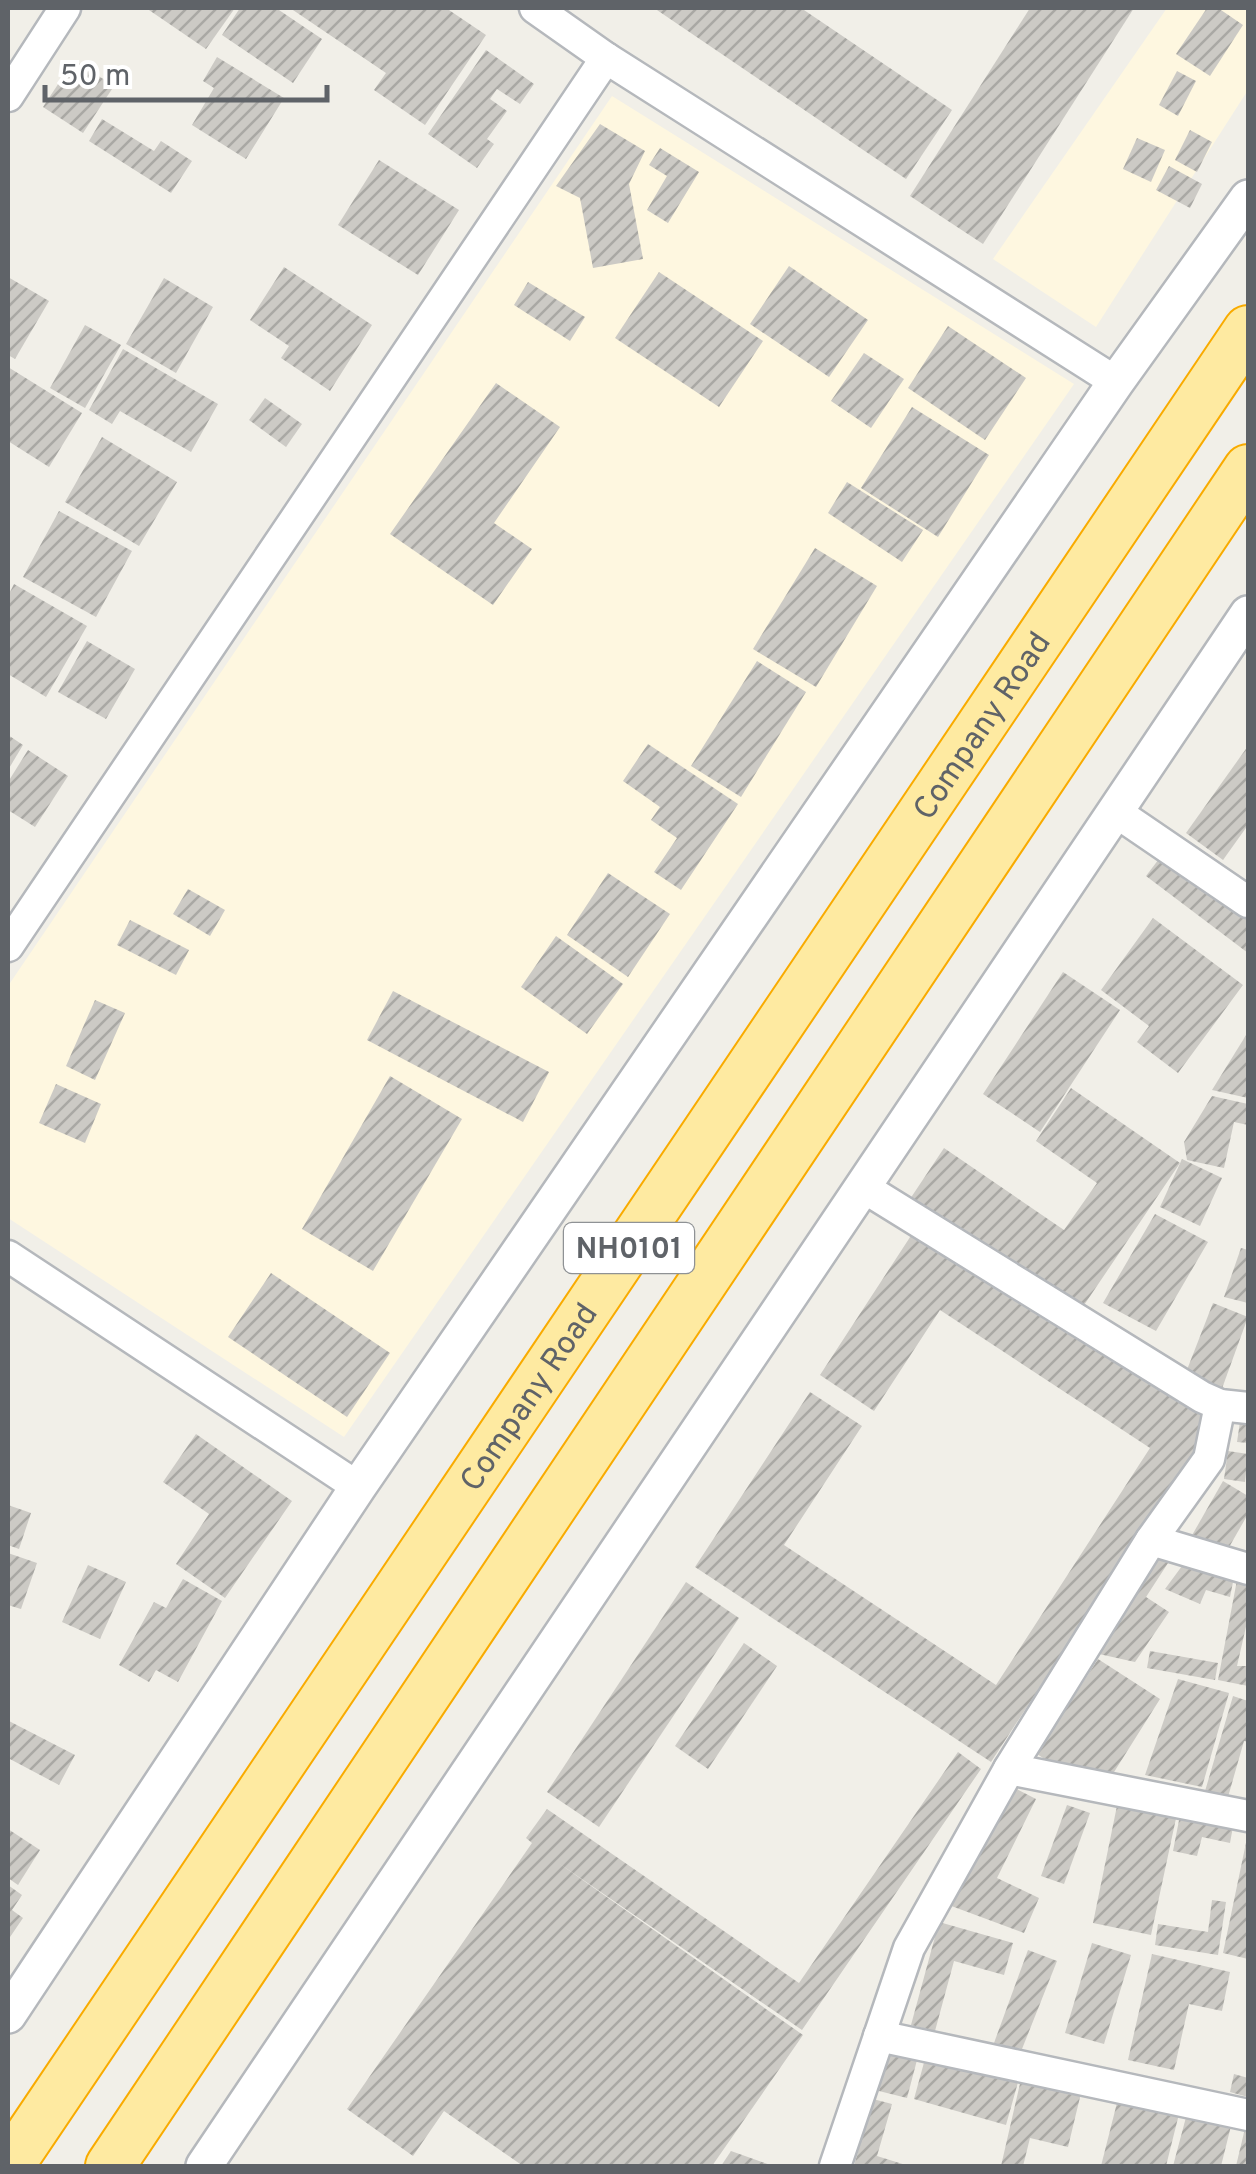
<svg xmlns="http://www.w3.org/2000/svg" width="1256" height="2174" font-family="Overpass,sans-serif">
	<defs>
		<pattern id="building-hatch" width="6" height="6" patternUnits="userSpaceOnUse" patternTransform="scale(2.5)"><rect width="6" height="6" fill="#cccac5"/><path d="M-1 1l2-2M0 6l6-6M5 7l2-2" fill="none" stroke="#a9a8a4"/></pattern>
	</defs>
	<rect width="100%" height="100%" fill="#f1efe8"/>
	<!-- commercial -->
	<g fill="#fef7e0">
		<path d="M1167,8H1248V90L1096,327L993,259Z"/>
		<path d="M612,96L1074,384L344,1437L8,1218V986Z"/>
	</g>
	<!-- building -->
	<g fill="url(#building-hatch)">
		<path d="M146,8H235L206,49Z"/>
		<path d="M240,8H276L322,39L293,83L222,35Z"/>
		<path d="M290,8H446L486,35L425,125L374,90L386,73Z"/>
		<path d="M654,8H801L952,110L906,179Z"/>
		<path d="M1030,8H1134L983,244L910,196Z"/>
		<path d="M1207,8H1218L1243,25L1210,76L1176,54Z"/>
		<path d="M486,50L534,84L520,104L497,89L490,99L507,111L487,139L494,144L477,168L428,134Z"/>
		<path d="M217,57L284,98L246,159L192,125L214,88L203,81Z"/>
		<path d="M74,60L114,86L83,133L43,107Z"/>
		<path d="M1177,71L1196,81L1178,116L1159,105Z"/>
		<path d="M102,119L154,151L161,141L192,161L171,193L89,141Z"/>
		<path d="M600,124L645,151L629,184L643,259L593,268L580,198L556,186Z"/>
		<path d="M1190,130L1212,142L1197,172L1175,160Z"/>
		<path d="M1137,138L1165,150L1151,182L1123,169Z"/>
		<path d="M660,148L699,172L668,223L647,210L667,176L649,165Z"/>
		<path d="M379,160L459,210L418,275L338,225Z"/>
		<path d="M1169,166L1202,184L1190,208L1156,190Z"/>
		<path d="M789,266L868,320L829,377L750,324Z"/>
		<path d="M284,267L372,325L330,391L281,358L289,346L250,320Z"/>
		<path d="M659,272L763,341L719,407L615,338Z"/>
		<path d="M8,277L49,301L15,359L8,355Z"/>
		<path d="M164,278L213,307L176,373L126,344Z"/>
		<path d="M528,282L585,317L570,341L514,305Z"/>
		<path d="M85,325L121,345L85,408L50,388Z"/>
		<path d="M948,326L1026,378L985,440L908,388Z"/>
		<path d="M123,349L218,404L191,452L120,411L112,424L89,410Z"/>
		<path d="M864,353L904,379L871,428L831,401Z"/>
		<path d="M8,367L82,413L49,467L8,441Z"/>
		<path d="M496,383L560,427L494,523L532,549L493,605L390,534Z"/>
		<path d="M265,398L302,424L286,447L249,420Z"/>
		<path d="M912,407L989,455L938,537L861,488Z"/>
		<path d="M102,437L177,482L139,546L65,502Z"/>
		<path d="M847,482L923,530L902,562L828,513Z"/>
		<path d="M59,511L132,551L96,617L23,577Z"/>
		<path d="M815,548L877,586L816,687L753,649Z"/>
		<path d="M14,584L87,626L46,697L8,674V596Z"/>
		<path d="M87,641L135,669L106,719L58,692Z"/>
		<path d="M757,661L806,692L741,797L691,766Z"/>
		<path d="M8,735L23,745L8,770Z"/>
		<path d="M648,744L738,804L681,890L654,872L677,838L651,820L660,807L623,781Z"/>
		<path d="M1248,746V825L1223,860L1186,833Z"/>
		<path d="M28,750L68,776L35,827L8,810V782Z"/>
		<path d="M1165,851L1248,913V953L1146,876Z"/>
		<path d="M608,873L670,914L628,977L567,935Z"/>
		<path d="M188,889L225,910L210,936L173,914Z"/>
		<path d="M1153,918L1243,985L1178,1073L1137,1042L1149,1026L1101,990Z"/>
		<path d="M130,920L189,950L176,975L117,945Z"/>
		<path d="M556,936L623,984L587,1034L521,987Z"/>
		<path d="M1063,972L1120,1010L1040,1132L983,1094Z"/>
		<path d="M393,991L549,1072L523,1122L367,1040Z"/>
		<path d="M95,1000L125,1013L95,1080L66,1066Z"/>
		<path d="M1248,1032V1098L1212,1090Z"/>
		<path d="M390,1076L462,1119L373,1271L302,1229Z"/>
		<path d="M56,1084L101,1104L85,1143L39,1123Z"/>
		<path d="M1071,1088L1180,1163L1076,1317L908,1202L944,1148L1064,1230L1097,1183L1036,1141Z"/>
		<path d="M1212,1096L1248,1104V1125L1234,1122L1224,1168L1187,1160L1184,1142Z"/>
		<path d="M1182,1159L1222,1178L1200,1226L1160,1207Z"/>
		<path d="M1155,1214L1208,1242L1156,1331L1103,1303Z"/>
		<path d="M916,1228L1212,1423L991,1762L695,1567L810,1392L862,1426L784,1545L996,1685L1150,1448L940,1310L874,1411L820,1375Z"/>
		<path d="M1241,1248L1248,1250V1303L1224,1297Z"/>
		<path d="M271,1273L390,1353L347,1417L228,1337Z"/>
		<path d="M1213,1303L1248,1317L1220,1394L1183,1380Z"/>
		<path d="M1241,1415L1248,1416V1443L1237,1442Z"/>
		<path d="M196,1434L292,1501L225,1598L176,1564L209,1514L163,1482Z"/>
		<path d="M1228,1451L1248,1454L1245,1482L1224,1479Z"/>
		<path d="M1223,1481L1248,1496V1514L1224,1556L1191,1537Z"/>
		<path d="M8,1505L31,1513L19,1549L8,1545Z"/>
		<path d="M1157,1551L1170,1560L1146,1597L1169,1612L1135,1662L1090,1652Z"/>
		<path d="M8,1553L37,1563L21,1609L8,1605Z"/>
		<path d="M88,1565L126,1582L100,1639L62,1622Z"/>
		<path d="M1182,1566L1234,1577L1230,1597L1206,1590L1200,1604L1165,1589Z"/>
		<path d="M183,1579L222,1601L178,1682L156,1670L149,1682L119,1665L154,1602L166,1608Z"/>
		<path d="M1237,1580L1248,1582V1618L1237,1666H1248V1686L1218,1680Z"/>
		<path d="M686,1582L739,1618L599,1827L547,1792Z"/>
		<path d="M744,1643L777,1666L708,1769L675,1746Z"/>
		<path d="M1150,1651L1218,1663L1215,1680L1147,1668Z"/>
		<path d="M1098,1659L1160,1699L1104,1788L1067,1765L1063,1771L1037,1754Z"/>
		<path d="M1178,1679L1229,1693L1202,1787L1145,1775Z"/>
		<path d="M1233,1696L1248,1701V1742L1244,1741L1226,1804L1203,1798Z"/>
		<path d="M9,1721L75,1755L59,1785L8,1758Z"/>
		<path d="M958,1752L981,1769L802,2030L557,1862L803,2035L712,2166H523L444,2111L413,2156L347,2109L532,1843L526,1838L547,1809L799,1983Z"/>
		<path d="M1005,1783L1036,1799L997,1878L1039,1898L1024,1933L946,1904Z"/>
		<path d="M1119,1796L1178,1809L1151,1935L1093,1923Z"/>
		<path d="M1067,1805L1090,1813L1064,1884L1041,1876Z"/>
		<path d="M1181,1810L1234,1821L1230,1843L1202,1837L1197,1856L1173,1851Z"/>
		<path d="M8,1829L40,1850L18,1885L8,1878Z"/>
		<path d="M1247,1838H1248V1959L1223,1953Z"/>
		<path d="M8,1885L22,1895L12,1910L23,1918L8,1940Z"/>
		<path d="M1212,1900L1226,1902L1218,1955L1155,1945L1158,1924L1208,1932Z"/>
		<path d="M939,1922L1013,1943L1004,1975L954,1961L935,2031L911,2025Z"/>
		<path d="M1092,1943L1131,1955L1104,2044L1065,2033Z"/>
		<path d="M1028,1950L1057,1961L1022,2049L994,2043Z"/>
		<path d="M1152,1954L1230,1972L1222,2011L1189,2004L1174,2070L1128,2060Z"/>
		<path d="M928,2048L1020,2075L1006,2125L914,2099Z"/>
		<path d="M888,2052L917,2060L907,2098L879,2091Z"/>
		<path d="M1234,2074L1248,2078V2097L1230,2092Z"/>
		<path d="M1022,2075L1082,2089L1068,2147L1030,2138L1023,2166H1001Z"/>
		<path d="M1120,2091L1181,2106L1166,2166H1101Z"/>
		<path d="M873,2099L892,2104L877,2156L909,2166H854Z"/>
		<path d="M1189,2106L1233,2118L1221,2166H1173Z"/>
		<path d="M1247,2120L1248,2166H1236Z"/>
		<path d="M731,2151L773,2166H721Z"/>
	</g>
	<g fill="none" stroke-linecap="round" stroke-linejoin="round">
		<defs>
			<g id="minor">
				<path d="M535,8L606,58L1116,382"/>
				<path d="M8,96L65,8"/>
				<path d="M1116,812L1248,902"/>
				<path d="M8,946L606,58"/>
				<path d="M863,1187L1202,1397L1220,1405L1248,1408"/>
				<path d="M8,1256L358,1487"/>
				<path d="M1151,1540L1209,1459L1220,1405"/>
				<path d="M1009,1769L1151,1540L1248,1569"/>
				<path d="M879,2036L1248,2115"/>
				<path d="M835,2166L909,1948L1009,1769L1248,1816"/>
			</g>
			<g id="tertiary">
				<path d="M8,2015L358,1487L1116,382L1248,198"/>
				<path d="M204,2166L1248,614"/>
			</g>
			<g id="trunk">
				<path id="s1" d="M9,2166L1248,330"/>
				<path d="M110,2166L1248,469"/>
			</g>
		</defs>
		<!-- minor casing -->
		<use href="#minor" stroke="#b5b8bc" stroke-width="35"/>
		<!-- tertiary casing -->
		<use href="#tertiary" stroke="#b5b8bc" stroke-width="40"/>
		<!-- trunk casing -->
		<use href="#trunk" stroke="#f9ab00" stroke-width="52"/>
		<!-- minor -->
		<use href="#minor" stroke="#fff" stroke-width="30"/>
		<!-- tertiary -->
		<use href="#tertiary" stroke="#fff" stroke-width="35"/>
		<!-- trunk -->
		<use href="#trunk" stroke="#feeaa1" stroke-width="48"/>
	</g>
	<g text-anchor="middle" stroke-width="8" stroke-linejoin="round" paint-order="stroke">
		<!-- shield labels -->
		<rect fill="#fff" stroke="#8f9295" stroke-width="2.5" x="564" y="1223" width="130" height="50" rx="8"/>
		<g font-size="30" font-weight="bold" fill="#5f6368">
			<text x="629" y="1258">NH0101</text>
		</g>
		<!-- street labels -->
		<g font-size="32" fill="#5f6368" stroke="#fff">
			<text dy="11" stroke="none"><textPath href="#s1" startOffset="1738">Company Road</textPath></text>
			<text dy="11" stroke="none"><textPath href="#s1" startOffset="928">Company Road</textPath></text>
		</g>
	</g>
	<!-- border -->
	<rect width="1256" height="2174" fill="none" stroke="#5f6368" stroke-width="20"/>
	<!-- scale -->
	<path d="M45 85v15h282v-15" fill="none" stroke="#5f6368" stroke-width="5"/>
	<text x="60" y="85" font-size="30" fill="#5f6368" stroke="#ffffff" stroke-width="8" paint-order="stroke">50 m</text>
</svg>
